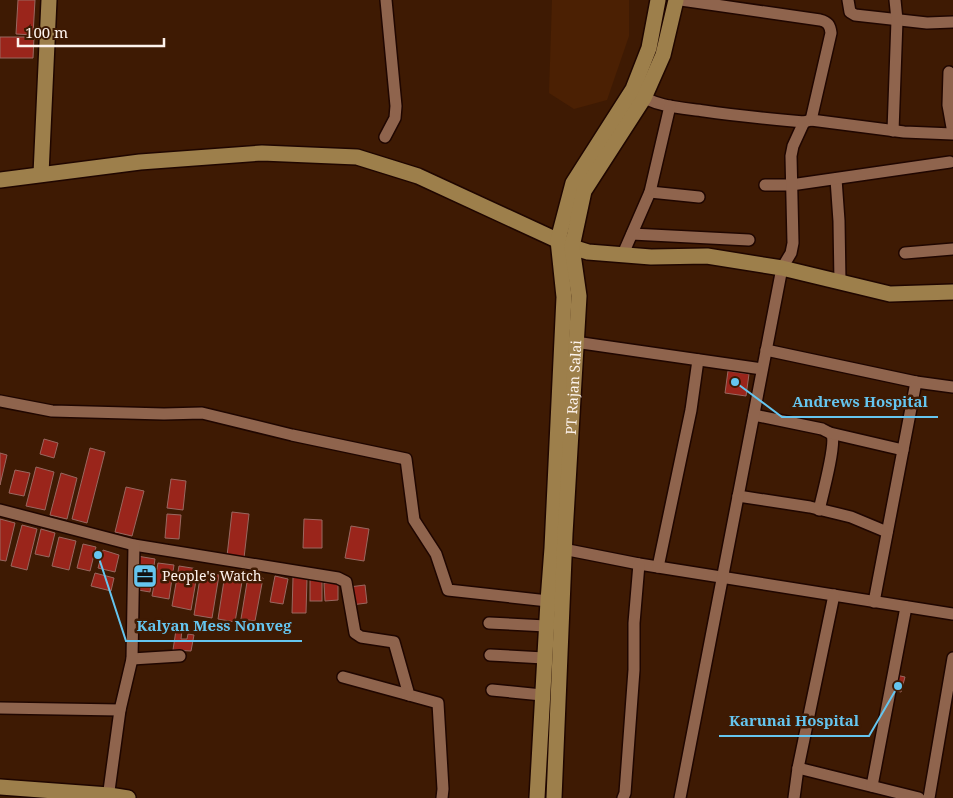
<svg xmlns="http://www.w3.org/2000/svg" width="953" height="798" font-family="'Noto Serif',serif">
	<rect width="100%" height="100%" fill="#3e1a03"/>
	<!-- built -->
	<path fill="#4b2003" d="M552,0H629V36L607,100L574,109L549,93Z"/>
	<!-- building -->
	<g fill="#9a251b" stroke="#996860">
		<path d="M18,0H35L33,35L16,34Z"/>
		<path d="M0,37H34L33,58H0Z"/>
		<path d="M728,371L749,374L746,396L725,393Z"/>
		<path d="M44,439L58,443L54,458L40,454Z"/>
		<path d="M90,448L105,452L87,523L72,519Z"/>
		<path d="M0,453L7,455L0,485Z"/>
		<path d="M36,467L54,472L45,510L26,506Z"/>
		<path d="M15,470L30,473L24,496L9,493Z"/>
		<path d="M61,473L77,478L67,519L50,515Z"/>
		<path d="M171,479L186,481L183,510L167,508Z"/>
		<path d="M126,487L144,491L132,536L115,532Z"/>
		<path d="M232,512L249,514L244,558L227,556Z"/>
		<path d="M167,514L181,515L179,539L165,538Z"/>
		<path d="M0,519L15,523L6,561L0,560Z"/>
		<path d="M304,519L322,520V548H303Z"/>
		<path d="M22,525L37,529L27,570L11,566Z"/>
		<path d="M351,526L369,529L364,561L345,558Z"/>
		<path d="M41,529L55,533L49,557L35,554Z"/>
		<path d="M59,537L76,541L69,570L52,566Z"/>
		<path d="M83,544L96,547L90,571L77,568Z"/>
		<path d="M103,550L119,555L115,572L98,568Z"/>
		<path d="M137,556L155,559L150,592L132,589Z"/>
		<path d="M158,563L174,565L169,599L152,596Z"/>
		<path d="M179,566L198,569L191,610L172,606Z"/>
		<path d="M201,572L219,575L212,618L194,615Z"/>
		<path d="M95,573L114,578L111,591L91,586Z"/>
		<path d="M225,574L243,576L235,622L218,619Z"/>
		<path d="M248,576L263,578L255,621L241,619Z"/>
		<path d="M275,576L288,579L283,604L270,602Z"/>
		<path d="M293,577L307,578L306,613H292Z"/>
		<rect x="310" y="578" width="12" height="23"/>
		<path d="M324,583H338V600L325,601Z"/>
		<path d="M365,585L367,603L351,605L349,587Z"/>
		<path d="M176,630H182L181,639H187L188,634L194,635L191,651L173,650Z"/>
		<path d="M896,675L905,677L901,692L893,690Z"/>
	</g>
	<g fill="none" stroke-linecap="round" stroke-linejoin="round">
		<defs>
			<g id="street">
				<path d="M681,0L820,20C828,22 830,25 831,33L811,120"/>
				<path d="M848,0L850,12L855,15L927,23L953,22"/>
				<path d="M949,72L948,105L953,133"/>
				<path d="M638,93C654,107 684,108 704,111C738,116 771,119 804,122L811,120L904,132L953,134"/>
				<path d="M893,131L897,20L895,0"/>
				<path d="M385,137L395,118L396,106L386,0"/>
				<path d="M836,179L839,221L840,282"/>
				<path d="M765,185H791L950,162"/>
				<path d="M650,192L699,197"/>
				<path d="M632,234L749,240"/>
				<path d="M905,253L953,249"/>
				<path d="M623,254L650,192L670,106"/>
				<path d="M575,342L762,369"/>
				<path d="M766,350L916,382L953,387"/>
				<path d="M0,401L52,411L164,414L202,413L292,435L406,459L414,520L436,554L448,590L548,601"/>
				<path d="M754,415L822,429C825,431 830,432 832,435C836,445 822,497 819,510"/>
				<path d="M830,433L903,450"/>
				<path d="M738,496L810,507L851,517L887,532"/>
				<path d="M0,510L134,545L338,578L346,582L355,633L361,637L394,642L409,695L438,703L443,789L442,798"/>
				<path d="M558,548L639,564L953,614"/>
				<path d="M658,567L691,410L698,360"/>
				<path d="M874,602L916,382"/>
				<path d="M489,623L546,626"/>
				<path d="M490,655L544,658"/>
				<path d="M132,659L180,656"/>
				<path d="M343,677L409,695"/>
				<path d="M492,690L542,695"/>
				<path d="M0,708L120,710"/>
				<path d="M798,768L919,798"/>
				<path d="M872,786L906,607"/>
				<path d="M108,798L120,710L132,659L134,545"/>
				<path d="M623,798L625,793L634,670V623L639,564"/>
				<path d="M680,798L782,268L791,253L793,243L791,156L793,146L804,122"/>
				<path d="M794,798L798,768L834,595"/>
				<path d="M929,798L953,658"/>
			</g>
			<g id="secondary">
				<path d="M41,174L49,0"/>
				<path d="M0,180L140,162L262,153L357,157L418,176L572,247L588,252L651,257L707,256L782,268L890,294L953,292"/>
				<path d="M0,787L109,795L128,798"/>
				<path d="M537,798L548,601L552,548L564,297L558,240L573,183L633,89L649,48L658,0"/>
				<path id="s1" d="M554,798L565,534L579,296L572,247L584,191L644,98L663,55L676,0"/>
			</g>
		</defs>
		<!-- street casing -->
		<use href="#street" stroke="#1f0600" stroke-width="14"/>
		<!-- secondary casing -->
		<use href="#secondary" stroke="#1f0600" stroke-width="18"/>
		<!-- street -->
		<use href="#street" stroke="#8f644d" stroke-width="11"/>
		<!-- secondary -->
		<use href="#secondary" stroke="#9d7f4b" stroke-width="15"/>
	</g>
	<!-- icons -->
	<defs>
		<symbol id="office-square" viewBox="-11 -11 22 22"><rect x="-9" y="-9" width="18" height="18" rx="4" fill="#65c5ef" stroke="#3e1a03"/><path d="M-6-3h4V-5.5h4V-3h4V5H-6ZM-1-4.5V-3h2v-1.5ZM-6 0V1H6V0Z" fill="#111"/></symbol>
	</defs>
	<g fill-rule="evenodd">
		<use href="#office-square" x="131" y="562" width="28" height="28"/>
	</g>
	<g text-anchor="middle" stroke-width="5" stroke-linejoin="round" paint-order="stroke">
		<!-- street labels -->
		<g font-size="14" fill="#fdf3ed" stroke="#3e1a03">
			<text dy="5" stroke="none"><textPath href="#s1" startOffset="411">PT Rajan Salai</textPath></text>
		</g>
		<!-- poi labels -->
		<g font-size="14" fill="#fdf3ed" stroke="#3e1a03" text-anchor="start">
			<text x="162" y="581">People's Watch</text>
		</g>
	</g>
	<!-- callouts -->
	<path fill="none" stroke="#65c5ef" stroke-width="2" d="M735 382L782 417H938M98 555L126 641H302M898 686L869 736H719"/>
	<g fill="#65c5ef" stroke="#3e1a03" stroke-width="2">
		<circle cx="735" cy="382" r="5"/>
		<circle cx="98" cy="555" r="5"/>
		<circle cx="898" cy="686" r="5"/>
	</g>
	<g font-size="15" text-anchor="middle" font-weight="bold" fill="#65c5ef" stroke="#3e1a03" stroke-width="5" stroke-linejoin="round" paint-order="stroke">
		<text x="860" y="407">Andrews Hospital</text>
		<text x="214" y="631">Kalyan Mess Nonveg</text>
		<text x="794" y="726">Karunai Hospital</text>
	</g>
	<!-- scale -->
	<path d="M18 38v8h146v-8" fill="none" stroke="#fdf3ed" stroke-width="2.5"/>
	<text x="25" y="38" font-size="15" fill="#fdf3ed" stroke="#3e1a03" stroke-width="4" paint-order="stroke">100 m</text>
</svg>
